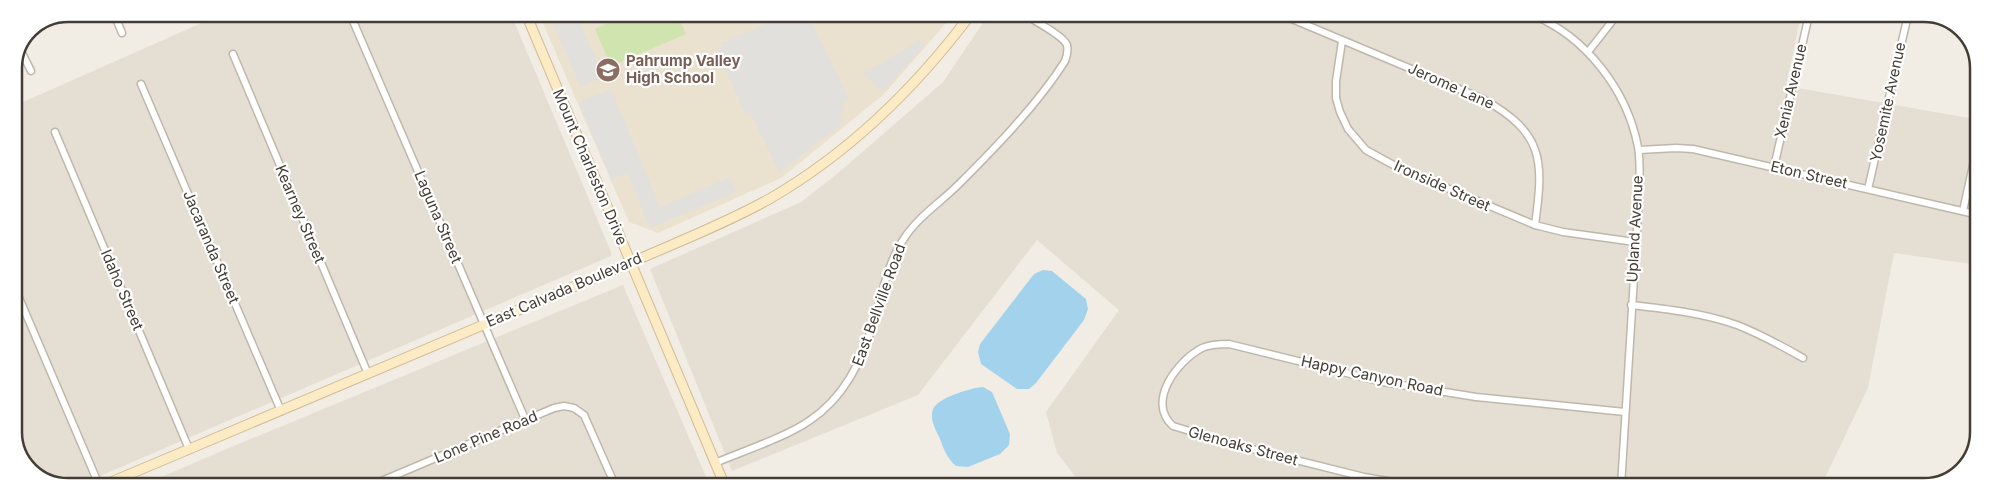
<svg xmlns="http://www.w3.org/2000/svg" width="1993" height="500" font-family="Inter,sans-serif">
	<rect width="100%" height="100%" fill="#f1ede4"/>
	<!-- residential -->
	<g fill="#e5ded3">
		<path d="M222,14H511L611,252V256L79,485H57L27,468L14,439V106Z"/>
		<path d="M989,14L1801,15L1786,86L1975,119L1979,102L1978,265L1894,253L1868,388L1821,486H1083L1057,453L1046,412L1119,310L1037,240L918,395L732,471L650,269L801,202L837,174L943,82Z"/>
		<path d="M623,285L710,486L143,485L217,453Z"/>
	</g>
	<!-- education -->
	<path fill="#eae1cf" d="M539,14H954L884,94L781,178L658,233L629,222Z"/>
	<!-- green -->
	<g fill="#cfe4af">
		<path d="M629,14H677L686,34L611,66L595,29Z"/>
		<path d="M694,14H744C728,22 709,24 694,14Z"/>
	</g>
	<!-- parking -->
	<g fill="#e2e0dd">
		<path d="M549,14H576L604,77L581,87Z"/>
		<path d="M789,14H808L849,99L842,103L845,109L839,118L844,122L779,172L751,114H745L717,50L723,46L721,43Z"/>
		<path d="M919,40L924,46L882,92L863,72L877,66Z"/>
		<path d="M611,89L660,207L730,177L736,192L650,228L628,173L611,180L579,102Z"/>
	</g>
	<!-- water -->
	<g fill="#a3d3ec">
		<path d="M1043,270L1052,271L1086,299L1088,309L1084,320L1036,383L1029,389H1017L981,364L978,352L980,344L1034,274Z"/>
		<path d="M983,387L992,392L1010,434L1009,445L1000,454L968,467L956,466C947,458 944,450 940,439C936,430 929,419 933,409C939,397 971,388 983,387Z"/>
	</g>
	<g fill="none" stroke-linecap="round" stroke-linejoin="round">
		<defs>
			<g id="street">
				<path d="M114,14L122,33"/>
				<path d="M350,14L525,419"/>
				<path d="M1280,14L1483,99C1544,133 1544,160 1535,225"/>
				<path d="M1533,15C1586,37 1627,90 1638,147C1641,163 1639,181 1639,197L1621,486"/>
				<path d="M1342,41L1336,81V98L1340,112L1348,129L1366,150L1397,167L1535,225L1563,232L1635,242"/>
				<path d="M21,51L31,71"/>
				<path d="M1588,52L1617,15"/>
				<path d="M233,54L368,374"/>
				<path d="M141,84L281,411"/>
				<path d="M55,132L189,449"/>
				<path d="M1639,150L1676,148L1693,149L1979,215"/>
				<path d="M1774,167L1809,15"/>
				<path d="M1868,189L1908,15"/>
				<path d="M1963,211L1979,138"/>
				<path d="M14,286L99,485"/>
				<path d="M1631,305C1667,309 1703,313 1737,325C1760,334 1782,346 1803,358"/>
				<path d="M715,463C743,451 784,438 809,421C844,398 861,362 874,322C882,294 888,261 905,237C919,216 941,202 959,184C995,148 1038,104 1065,61C1067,56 1068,50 1067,45C1063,35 1034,21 1024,14"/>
				<path d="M372,485L554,408L564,406L574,408L584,415L615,485"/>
				<path d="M1417,486L1364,477L1236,445L1173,426C1146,402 1177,361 1202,348C1211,344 1220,344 1229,344L1383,382L1476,397L1625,412"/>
			</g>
			<g id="secondary">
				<path d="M526,14L725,486"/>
				<path d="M104,485L630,263C677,242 727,223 771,198C850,152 917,86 971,14"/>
			</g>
		</defs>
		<!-- street casing -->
		<use href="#street" stroke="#bfb7ab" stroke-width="9"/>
		<!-- secondary casing -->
		<use href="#secondary" stroke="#cfbd96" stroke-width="11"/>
		<!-- street -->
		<use href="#street" stroke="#fff" stroke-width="6"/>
		<!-- secondary -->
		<use href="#secondary" stroke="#fcebc4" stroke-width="9"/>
	</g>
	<!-- icons -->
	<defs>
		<symbol id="school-disc" viewBox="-11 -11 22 22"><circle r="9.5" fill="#8d6e63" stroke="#fff"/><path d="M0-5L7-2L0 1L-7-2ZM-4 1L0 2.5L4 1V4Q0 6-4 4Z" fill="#fff"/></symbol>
	</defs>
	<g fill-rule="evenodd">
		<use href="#school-disc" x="594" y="56" width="28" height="28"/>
	</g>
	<g text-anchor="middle" stroke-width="4.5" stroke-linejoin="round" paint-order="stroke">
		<!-- education labels -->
		<g font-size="15" font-weight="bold" fill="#785e54" stroke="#fff" text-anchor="start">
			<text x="626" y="66">Pahrump Valley<tspan x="626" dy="17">High School</tspan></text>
		</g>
		<!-- street labels -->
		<g font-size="15" fill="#433d35" stroke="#fff">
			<text transform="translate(1451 86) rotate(24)" y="5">Jerome Lane</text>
			<text transform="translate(1791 91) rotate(-77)" y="5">Xenia Avenue</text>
			<text transform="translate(1888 102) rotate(-78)" y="5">Yosemite Avenue</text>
			<text transform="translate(590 167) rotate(67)" y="5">Mount Charleston Drive</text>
			<text transform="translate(1809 175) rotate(13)" y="5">Eton Street</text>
			<text transform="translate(1442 186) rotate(24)" y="5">Ironside Street</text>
			<text transform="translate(300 214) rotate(67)" y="5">Kearney Street</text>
			<text transform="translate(438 217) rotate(67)" y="5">Laguna Street</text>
			<text transform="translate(1635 229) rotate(-87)" y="5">Upland Avenue</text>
			<text transform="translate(211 247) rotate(67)" y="5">Jacaranda Street</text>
			<text transform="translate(122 290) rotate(67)" y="5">Idaho Street</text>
			<text transform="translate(564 290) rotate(-23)" y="5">East Calvada Boulevard</text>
			<text transform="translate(879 305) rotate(-70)" y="5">East Bellville Road</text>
			<text transform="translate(1372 376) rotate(12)" y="5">Happy Canyon Road</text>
			<text transform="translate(486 437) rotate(-23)" y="5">Lone Pine Road</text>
			<text transform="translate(1243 446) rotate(15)" y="5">Glenoaks Street</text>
		</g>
	</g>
	<!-- crop -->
	<path d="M0 0H1993V500H0ZM68 22H1924A46 46 0 0 1 1970 68V432A46 46 0 0 1 1924 478H68A46 46 0 0 1 22 432V68A46 46 0 0 1 68 22Z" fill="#fff" fill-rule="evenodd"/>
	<path fill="none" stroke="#433d35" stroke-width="2.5" d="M68 22H1924A46 46 0 0 1 1970 68V432A46 46 0 0 1 1924 478H68A46 46 0 0 1 22 432V68A46 46 0 0 1 68 22Z"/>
</svg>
